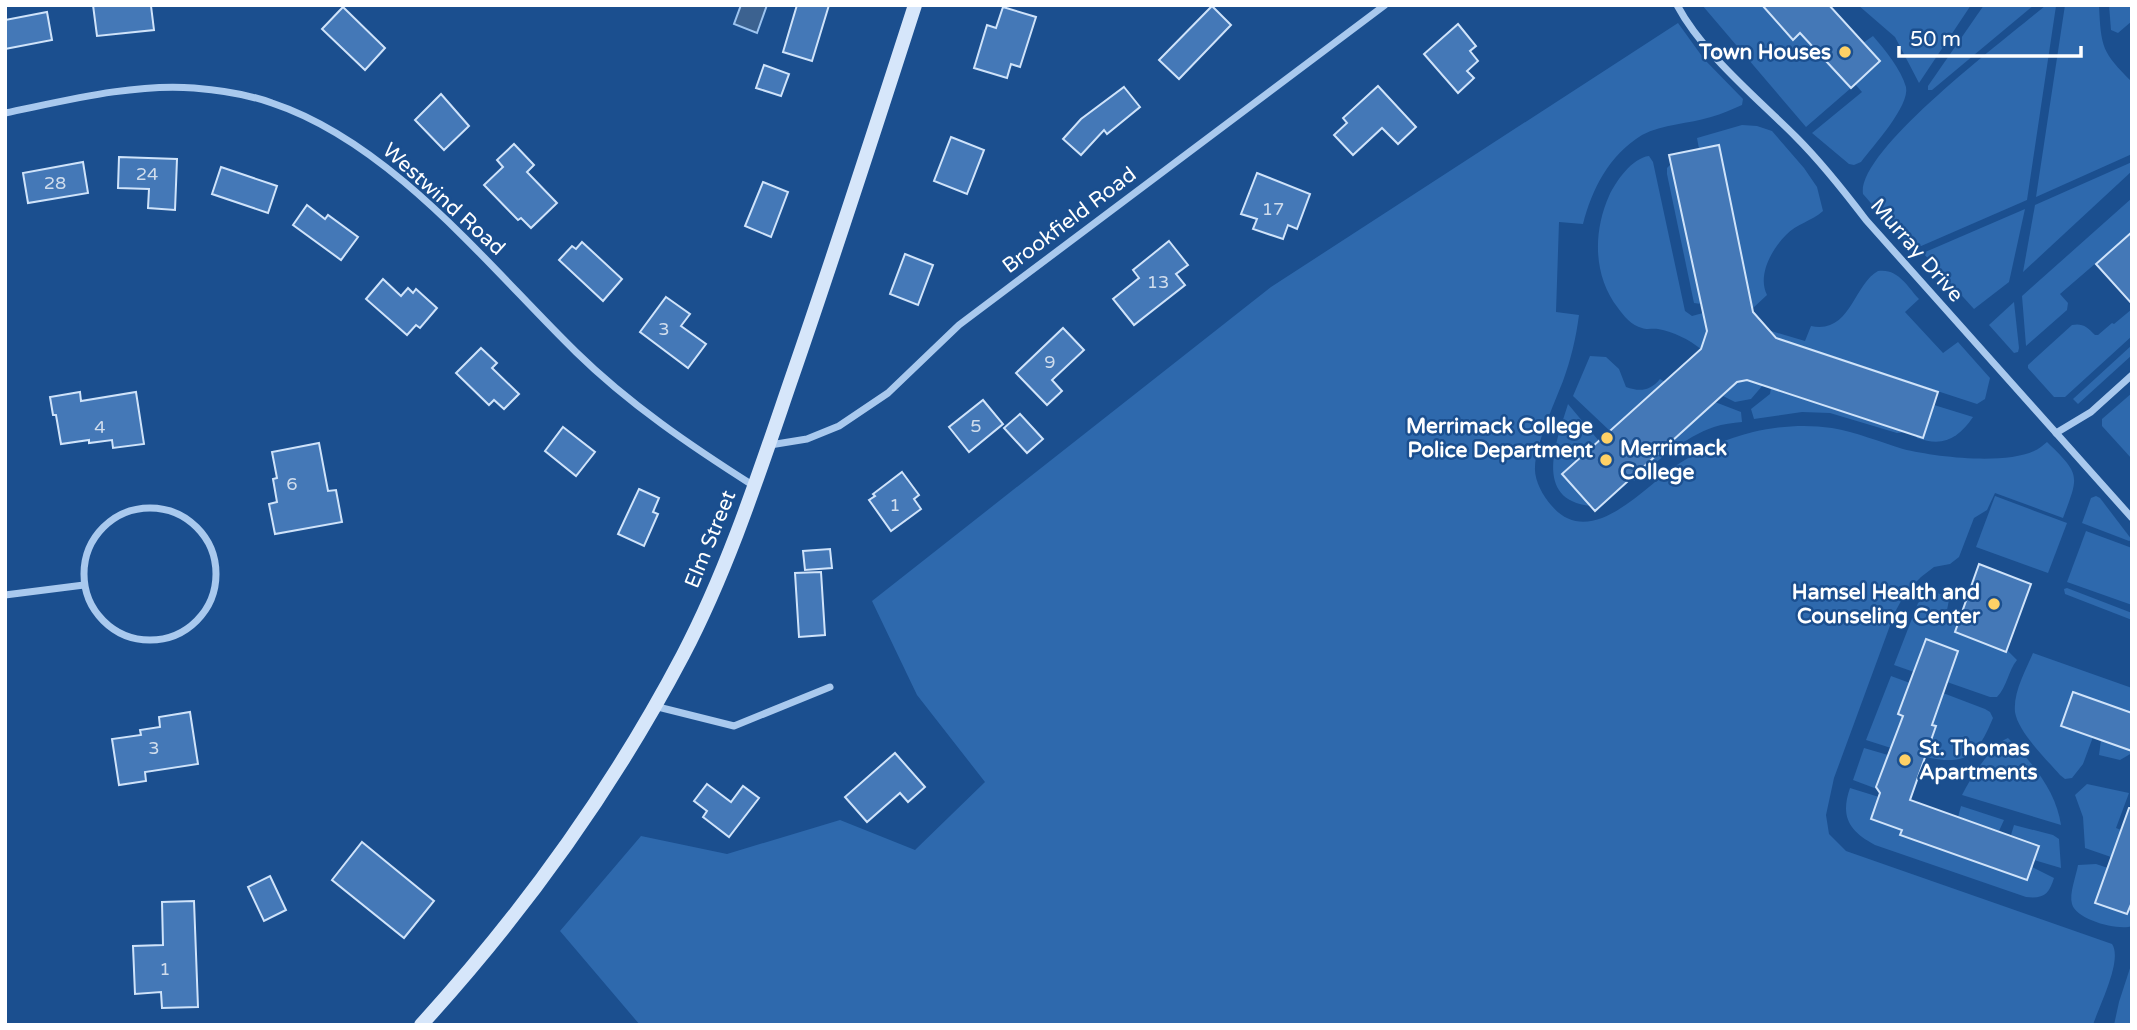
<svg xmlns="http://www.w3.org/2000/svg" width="2137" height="1030" font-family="'Varela Round',sans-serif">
	<rect width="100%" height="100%" fill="#1b4f8f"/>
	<!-- green -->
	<g fill="#2e69ad">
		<path d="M1702,5H1762L1793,39L1800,33L1851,88L1806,127Z"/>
		<path d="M1858,5H1971L1919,83L1895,37Z"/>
		<path d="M1984,5H2034L1932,90H1928V86Z"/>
		<path d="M2046,5L2056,6L2027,200L1912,250L1863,194C1856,150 2011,35 2046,5Z"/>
		<path d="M2065,5H2099C2101,48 2102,52 2132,82V154L2036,197Z"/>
		<path d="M2109,5H2132V21L2118,33L2111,30Z"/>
		<path d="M1678,23L1704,59L1743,99L1742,105C1732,109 1722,114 1711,117C1689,124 1663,124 1642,135C1609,155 1592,189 1583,224L1559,222L1556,312L1579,315C1576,338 1571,359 1563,381C1554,404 1536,444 1535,467C1534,480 1543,496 1551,505C1591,553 1645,485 1680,463C1703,448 1726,439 1753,432C1778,426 1806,424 1832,428C1856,432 1880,442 1903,449C1935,457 2004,465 2034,451C2039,449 2043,445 2047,442C2081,475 2079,475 2063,518L1995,493L1987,510L1974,518L1959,557L1950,564L1934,567L1921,577L1906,592L1895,612L1834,778L1826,815L1829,834L1846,851L2112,944C2123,960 2099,1006 2093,1025H640L560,931L641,836L727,854L840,820L915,850L985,782L917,695L872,601L1271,287Z"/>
		<path d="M1873,36C1885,50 1901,69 1906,87C1910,106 1873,146 1861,162L1854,165L1849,164L1812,133L1862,92L1855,84L1880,61L1863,43Z"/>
		<path d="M1742,125L1757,126L1772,131L1804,168L1817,187L1823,211C1812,221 1796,224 1786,235C1772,249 1757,275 1767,295L1752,309L1719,145L1699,149L1697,138Z"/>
		<path d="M1649,156L1653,162L1685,311L1692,316L1703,313L1707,331L1701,349C1688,339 1674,332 1658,329C1653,328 1647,330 1642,328C1632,326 1623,315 1618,308C1593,276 1593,232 1609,196C1616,181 1632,158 1649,156Z"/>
		<path d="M2132,162V171L2023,272L2035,205Z"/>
		<path d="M1671,164L1701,304L1694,303L1667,174V168Z"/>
		<path d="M2132,198V232L2060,294L2068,303L2067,310L2026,346L2022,296Z"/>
		<path d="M2025,209L2009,282L1974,309L1923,253Z"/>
		<path d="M1878,271C1898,268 1907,286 1919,299L1905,312L1943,353L1958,342L1990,378L1985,399L1977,404L1766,335L1771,331L1805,341L1811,326C1851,334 1853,285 1878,271Z"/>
		<path d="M2014,302L2019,348L2018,352L2014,353L1989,325Z"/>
		<path d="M2132,309V336L2065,397H2054L2028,368V365L2072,325C2083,323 2087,327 2095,335H2098L2112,323L2114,324Z"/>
		<path d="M2132,345V355L2078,404L2073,399Z"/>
		<path d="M1590,356L1606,357L1619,369L1626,387C1640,392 1650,391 1660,379L1665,382L1610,431L1573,396Z"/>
		<path d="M1754,378L1763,385L1751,399L1735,402L1723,396L1733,386L1732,384Z"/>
		<path d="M1771,388L1906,432L1897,433L1830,413L1802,412L1754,419L1751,409L1770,394Z"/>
		<path d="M2132,393V459L2102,426V419Z"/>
		<path d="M1715,402L1741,412L1742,422C1733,423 1723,424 1714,427C1685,437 1657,461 1634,481L1631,478Z"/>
		<path d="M1568,404L1599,441L1562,474L1591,506C1532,500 1557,440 1568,404Z"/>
		<path d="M1934,405L1973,417C1958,439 1943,447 1917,438L1915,435Z"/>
		<path d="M1995,496L2067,523L2048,573L1976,547Z"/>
		<path d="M2096,496L2100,498L2132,540L2129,541L2082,523L2091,498Z"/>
		<path d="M2086,531L2132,548V605L2067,582Z"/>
		<path d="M2067,588L2132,613V620L2065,594L2064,589Z"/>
		<path d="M1937,593L1946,596L1949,600L1945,620L1958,624L1955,632L2006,652L2007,650L2017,660C2008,671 2007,687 1997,697H1990L1947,682L1958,651L1926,639L1914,672L1894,665L1918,603L1925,597Z"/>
		<path d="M2033,653L2132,688V713L2073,692L2061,726L2093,737L2083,764L2072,778L2065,779L2060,775C2047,760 2018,732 2015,712C2013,692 2026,670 2033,653Z"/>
		<path d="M1891,676L1910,683L1898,714L1903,716L1891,748L1866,740Z"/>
		<path d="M1943,693L1985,709L1990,712L1993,718C1977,756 1967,766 1925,757L1936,727L1932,725Z"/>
		<path d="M2008,738C2032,762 2056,791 2061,825L1962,795C1970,779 1992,744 2008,738Z"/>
		<path d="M2101,740L2132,751V753L2120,760L2099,755Z"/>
		<path d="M1864,748L1888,755L1876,787L1877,789L1853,780Z"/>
		<path d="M2087,784L2129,793L2116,828L2121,830L2111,857L2085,848L2083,817L2075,795Z"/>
		<path d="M1850,788L1879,797L1871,819L1902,830L1901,835L2027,880L2032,867L2054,878C2049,894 2044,899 2026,897L1875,845C1849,831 1840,817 1850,788Z"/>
		<path d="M1961,806L2004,820L1999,831L1958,817Z"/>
		<path d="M2014,825L2053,835L2059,839L2061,868L2034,860L2039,845L2011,835Z"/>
		<path d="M2096,864L2108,868L2096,903L2127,914L2132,902V926C2119,931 2076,920 2072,904C2069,893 2076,877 2078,865Z"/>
		<path d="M2132,962V1025H2114L2119,1002Z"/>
	</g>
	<!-- water -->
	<path fill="#3c6290" stroke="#9cc4f0" stroke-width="2" d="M741,5H767L757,33L734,24Z"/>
	<!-- building -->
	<g fill="#4478b7" stroke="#cfe3fa" stroke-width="2">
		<path d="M93,5L151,6L154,30L97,36Z"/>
		<path d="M797,5H829L812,61L783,52Z"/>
		<path d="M1762,5H1829L1880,61L1851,88L1800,33L1793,40Z"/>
		<path d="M1212,6L1231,25L1179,79L1159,60Z"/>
		<path d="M343,7L385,48L365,70L322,29Z"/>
		<path d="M1003,7L1036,17L1020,67L1011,64L1007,78L974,68L987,25L996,28Z"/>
		<path d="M47,12L52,40L5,49V20Z"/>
		<path d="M1458,24L1476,46L1470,51L1478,61L1467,71L1474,78L1458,93L1424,54Z"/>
		<path d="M764,65L789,74L781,96L756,88Z"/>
		<path d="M1378,86L1416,127L1398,144L1382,128L1353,155L1334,135L1347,123L1343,118Z"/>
		<path d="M1124,87L1140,107L1107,134L1104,130L1081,155L1063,139L1081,119Z"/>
		<path d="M441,94L469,126L444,150L415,120Z"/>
		<path d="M951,137L984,150L967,194L934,181Z"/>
		<path d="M514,144L534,165L527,172L557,203L531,228L521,218L518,220L484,185L503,167L497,160Z"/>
		<path d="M1719,145L1753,312L1776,338L1938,392L1923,438L1747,380L1737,382L1595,511L1562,474L1701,349L1707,331L1669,155Z"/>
		<path d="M119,157L177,159L175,210L148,208L149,189L118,188Z"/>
		<path d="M83,162L88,193L28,203L23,173Z"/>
		<path d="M221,167L277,186L268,213L212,194Z"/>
		<path d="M1257,173L1310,194L1297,229L1288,225L1283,239L1253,229L1257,219L1241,214Z"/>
		<path d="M763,182L788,192L771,237L745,226Z"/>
		<path d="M307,205L325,219L328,215L358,237L341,260L293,225Z"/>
		<path d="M2132,232V304L2096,264Z"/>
		<path d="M1169,241L1188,265L1176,274L1185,285L1134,325L1113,299L1139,278L1133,270Z"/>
		<path d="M582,242L622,279L603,301L559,260L572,246L576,249Z"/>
		<path d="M905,254L933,265L918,305L890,294Z"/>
		<path d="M383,279L401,296L408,288L413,293L416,289L437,308L420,328L416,325L407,335L366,299Z"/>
		<path d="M666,297L690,314L681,326L706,344L688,368L640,332Z"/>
		<path d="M1063,328L1084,350L1052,380L1062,391L1047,405L1016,373Z"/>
		<path d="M481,348L497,363L492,368L519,394L504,409L494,400L489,405L456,373Z"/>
		<path d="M80,392L81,401L136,392L144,444L113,448L112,440L89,443V440L61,444L56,415H53L50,397Z"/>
		<path d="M983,400L1003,424L969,452L949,427Z"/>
		<path d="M1020,414L1043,439L1027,453L1004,428Z"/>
		<path d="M563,427L595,452L576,476L545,451Z"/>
		<path d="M319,443L328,491L336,490L342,522L275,534L269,504L277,502L273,479L277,478L272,452Z"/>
		<path d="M902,472L919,495L914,499L921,509L891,531L869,500L875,496L873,494Z"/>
		<path d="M639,489L659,498L653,512L658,514L644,546L618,534Z"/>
		<path d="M830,549L832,568L805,570L803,551Z"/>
		<path d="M1979,564L2031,584L2006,652L1955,632Z"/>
		<path d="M821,572L825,635L799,637L795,573Z"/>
		<path d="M1926,639L1958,651L1932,725L1936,726L1910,800L2039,846L2027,880L1900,835L1902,830L1871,819L1880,793L1876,787L1903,716L1898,714Z"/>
		<path d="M2073,692L2132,713V751L2061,726Z"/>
		<path d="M190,712L198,764L145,772L146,781L119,785L112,739L141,735L140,730L160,727L159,717Z"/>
		<path d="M895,753L925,787L908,802L900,793L867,822L845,797Z"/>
		<path d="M707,784L731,802L743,786L759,798L729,837L703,817L707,811L694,801Z"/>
		<path d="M2129,808H2132V902L2127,914L2095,903Z"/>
		<path d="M362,842L434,901L404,938L332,880Z"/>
		<path d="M270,876L286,910L264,921L248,887Z"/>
		<path d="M194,901L198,1007L162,1008L161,992L135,994L133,946L163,945L162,902Z"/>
	</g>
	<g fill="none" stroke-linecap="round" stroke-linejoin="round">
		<!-- street -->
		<g stroke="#a9c9ee" stroke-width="7">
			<path d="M1677,5C1703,54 1757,98 1796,137C1822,163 1844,191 1866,220L2132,518"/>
			<path d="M5,113C64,101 134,83 194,88C219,90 247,94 272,103C392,143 488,266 576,352C629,404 691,446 754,486"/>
			<path d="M2056,433L2091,412L2132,375"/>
			<path d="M770,445L807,439L839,426L888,393L959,325L1385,5"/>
			<circle cx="150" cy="574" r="66"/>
			<path d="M5,595L84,585"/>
			<path d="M654,706L734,726L830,687"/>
		</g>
		<!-- secondary -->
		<path stroke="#d6e6fa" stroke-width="14" d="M421,1025C524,912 612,790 683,655C729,567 760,470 792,377C835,253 875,129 915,5"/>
	</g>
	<!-- markers -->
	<g fill="#ffd166" stroke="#1b4f8f" stroke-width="2.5">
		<circle cx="1845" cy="52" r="7"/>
		<circle cx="1607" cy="438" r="7"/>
		<circle cx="1606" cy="460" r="7"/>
		<circle cx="1994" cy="604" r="7"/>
		<circle cx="1905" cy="760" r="7"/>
	</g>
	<g text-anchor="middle" stroke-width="5" stroke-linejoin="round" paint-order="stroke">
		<!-- number labels -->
		<g font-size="18" fill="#d0dded">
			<text x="147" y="180">24</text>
			<text x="55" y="189">28</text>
			<text x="1273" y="215">17</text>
			<text x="1158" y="288">13</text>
			<text x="664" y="335">3</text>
			<text x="1050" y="368">9</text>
			<text x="976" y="432">5</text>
			<text x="100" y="433">4</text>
			<text x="292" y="490">6</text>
			<text x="895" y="511">1</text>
			<text x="154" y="754">3</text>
			<text x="165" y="975">1</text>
		</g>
		<!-- poi labels -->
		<g font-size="21" font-weight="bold" fill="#fff" stroke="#1b4f8f" text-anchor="end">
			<text x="1831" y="59">Town Houses</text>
			<text x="1593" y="433">Merrimack College<tspan x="1593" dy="24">Police Department</tspan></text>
			<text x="1620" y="455" text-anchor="start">Merrimack<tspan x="1620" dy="24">College</tspan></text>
			<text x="1980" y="599">Hamsel Health and<tspan x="1980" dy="24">Counseling Center</tspan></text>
			<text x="1919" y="755" text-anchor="start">St. Thomas<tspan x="1919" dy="24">Apartments</tspan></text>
		</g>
		<!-- street labels -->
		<g font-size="21" fill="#fff" stroke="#1b4f8f">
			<text transform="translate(444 199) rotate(42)" y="7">Westwind Road</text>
			<text transform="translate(1069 220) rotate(-37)" y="7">Brookfield Road</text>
			<text transform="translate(1917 250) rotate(49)" y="7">Murray Drive</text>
			<text transform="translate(710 539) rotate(-68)" y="7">Elm Street</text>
		</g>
	</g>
	<!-- border -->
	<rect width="2137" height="1030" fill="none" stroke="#ffffff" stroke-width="14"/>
	<!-- scale -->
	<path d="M1899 46v10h182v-10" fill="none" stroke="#ffffff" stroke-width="3.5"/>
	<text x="1910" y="46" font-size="21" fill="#ffffff" stroke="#1b4f8f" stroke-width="5" paint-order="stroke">50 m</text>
</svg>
